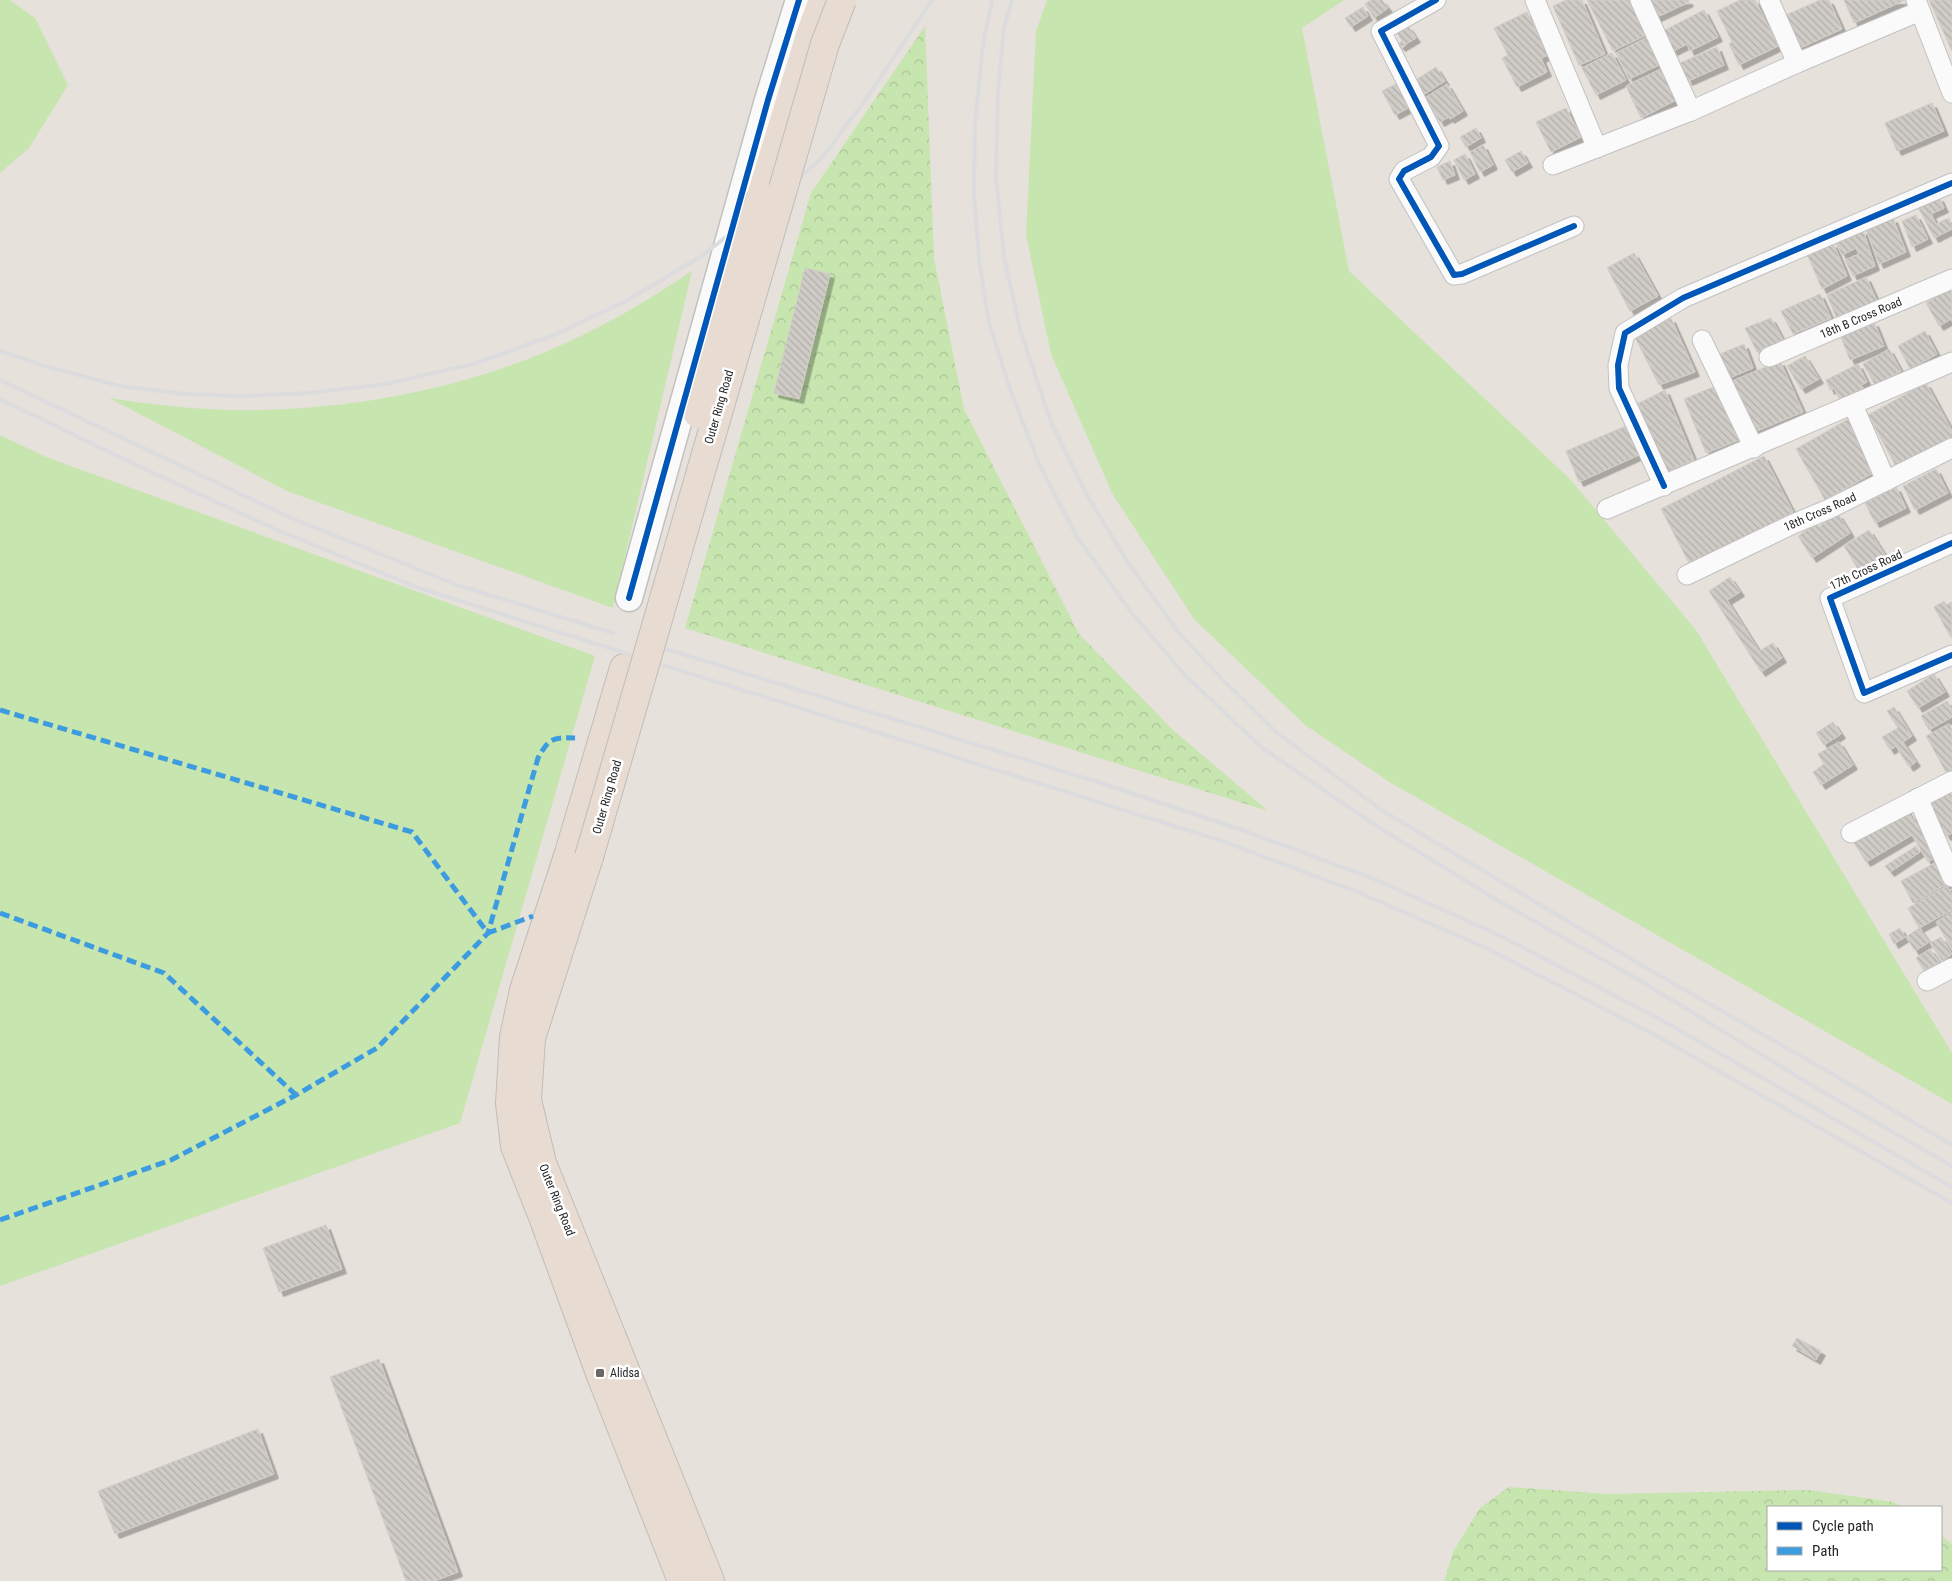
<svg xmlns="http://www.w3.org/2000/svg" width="1952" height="1581" font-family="'Roboto Condensed',sans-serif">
	<defs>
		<pattern id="forest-crowns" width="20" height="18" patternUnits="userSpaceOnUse" patternTransform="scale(1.25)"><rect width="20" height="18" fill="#c7e5af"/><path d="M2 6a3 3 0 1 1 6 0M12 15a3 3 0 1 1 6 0" fill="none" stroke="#abc497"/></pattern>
		<pattern id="building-back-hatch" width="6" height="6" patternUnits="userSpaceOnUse" patternTransform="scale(1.25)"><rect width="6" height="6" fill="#cfcbc6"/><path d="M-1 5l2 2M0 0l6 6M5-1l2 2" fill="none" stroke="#b2aeaa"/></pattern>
		<filter id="shadow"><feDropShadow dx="4.5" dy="4.5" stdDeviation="0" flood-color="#0004"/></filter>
	</defs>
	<rect width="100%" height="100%" fill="#e7e1db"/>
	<!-- grass -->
	<g fill="#c7e5af">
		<path d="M0,0H10L35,18L68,85L29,148L0,173Z"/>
		<path d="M1047,0H1344L1302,28L1349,271L1570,479L1696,630L1952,1053V1104L1391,783L1305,725L1194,619L1113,495L1051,354L1026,235L1036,31Z"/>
		<path d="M692,271L613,608L287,491L109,398C159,406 209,411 259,410C369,408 482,384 581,336C620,317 656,295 692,271Z"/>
		<path d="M0,435L46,457L595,656L460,1123L0,1286Z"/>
	</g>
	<!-- forest -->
	<g fill="url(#forest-crowns)">
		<path d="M925,26L934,258L964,409L1079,634L1173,730L1268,811L685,628L811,193Z"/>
		<path d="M1509,1487L1609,1494L1808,1490L1894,1502L1902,1507H1768V1570H1941V1535L1952,1544V1581H1444L1454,1550L1480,1508Z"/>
	</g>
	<!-- building -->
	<g fill="url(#building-back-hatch)" stroke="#d1cdc7" filter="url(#shadow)">
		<path d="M1371,0H1382L1388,8L1374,18L1365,4Z"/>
		<path d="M1566,0H1582L1605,54L1579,65L1553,6Z"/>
		<path d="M1587,0H1629L1646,35L1613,51Z"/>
		<path d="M1652,0H1688L1689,2L1653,19L1646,3Z"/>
		<path d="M1740,0H1755L1778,46L1739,65L1729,44L1732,42L1717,11Z"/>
		<path d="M1820,0H1829L1842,29L1798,49L1784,16Z"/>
		<path d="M1844,0H1905L1854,23Z"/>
		<path d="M1929,0H1952V51Z"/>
		<path d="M1363,7L1368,16L1351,27L1345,18Z"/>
		<path d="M1704,10L1718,37L1690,51L1687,44L1673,51L1663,31Z"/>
		<path d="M1527,12L1548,55L1541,58L1547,72L1517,87L1502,58L1508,55L1494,28Z"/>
		<path d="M1408,26L1416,38L1401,47L1398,44L1402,41L1397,33Z"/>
		<path d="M1646,38L1659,65L1629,79L1616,53Z"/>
		<path d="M1717,47L1724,65L1688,81L1680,63Z"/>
		<path d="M1612,53L1626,80L1596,95L1582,68Z"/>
		<path d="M1436,67L1445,81L1423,95L1414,81Z"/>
		<path d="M1663,68L1678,99L1641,118L1626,86Z"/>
		<path d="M1398,83L1410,107L1395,115L1382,91Z"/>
		<path d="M1447,84L1463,111L1450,119L1449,117L1440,122L1425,98Z"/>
		<path d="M1932,103L1944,131L1897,151L1885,123Z"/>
		<path d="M1566,108L1581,137L1551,152L1536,122Z"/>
		<path d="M1476,128L1481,138L1466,147L1460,137Z"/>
		<path d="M1483,145L1493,165L1480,172L1470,152Z"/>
		<path d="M1521,151L1528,163L1512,172L1505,160Z"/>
		<path d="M1465,154L1475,174L1464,180L1454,160Z"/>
		<path d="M1450,161L1455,175L1443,180L1437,167Z"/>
		<path d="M1939,197L1944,208L1931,214L1936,224L1949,218L1952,229L1934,238L1918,207Z"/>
		<path d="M1916,215L1928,239L1912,247L1902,221Z"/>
		<path d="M1893,218L1906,252L1879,264L1866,229Z"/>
		<path d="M1863,230L1875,266L1853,276L1845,260L1859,254L1856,248L1842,255L1835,241Z"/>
		<path d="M1833,243L1847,276L1822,289L1807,254Z"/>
		<path d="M1634,253L1658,296L1630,311L1607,268Z"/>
		<path d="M805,268L830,274L799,399L774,393Z"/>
		<path d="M1866,277L1877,301L1836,317L1827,295Z"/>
		<path d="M1951,288L1952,322L1951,319L1939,326L1926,303Z"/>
		<path d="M1820,294L1831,318L1793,334L1781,311Z"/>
		<path d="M1671,318L1695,372L1659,385L1635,337Z"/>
		<path d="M1771,318L1783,340L1757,352L1745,328Z"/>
		<path d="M1874,322L1884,346L1850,360L1840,335Z"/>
		<path d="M1925,331L1937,354L1910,369L1898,346Z"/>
		<path d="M1744,344L1753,368L1729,378L1720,354Z"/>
		<path d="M1889,349L1901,371L1875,385L1863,364Z"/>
		<path d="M1805,356L1819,379L1801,389L1787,366Z"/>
		<path d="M1780,361L1803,412L1752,433L1730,382Z"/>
		<path d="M1858,364L1867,382L1861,385L1863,388L1840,400L1834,388L1830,390L1826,380Z"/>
		<path d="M1926,383L1952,431V440L1898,470L1868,415Z"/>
		<path d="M1718,385L1741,439L1706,453L1684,399Z"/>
		<path d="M1665,390L1694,460L1664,473L1633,406Z"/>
		<path d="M1848,419L1878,470L1825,500L1796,449Z"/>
		<path d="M1631,424L1641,454L1579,482L1566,451Z"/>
		<path d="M1764,456L1793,512L1690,565L1661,509Z"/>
		<path d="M1936,469L1948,493L1915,510L1903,486Z"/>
		<path d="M1896,487L1906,508L1875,523L1865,503Z"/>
		<path d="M1838,514L1850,533L1812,558L1798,536L1816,524L1818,527Z"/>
		<path d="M1869,530L1888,560L1862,576L1844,546Z"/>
		<path d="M1730,577L1740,592L1727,600L1759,651L1773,643L1782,658L1761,672L1709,591Z"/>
		<path d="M1944,601L1946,605L1952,602L1951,638L1934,607Z"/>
		<path d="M1934,674L1945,692L1918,708L1907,691Z"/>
		<path d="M1947,701L1952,709V717L1929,730L1921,716Z"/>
		<path d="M1894,707L1912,736L1903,742L1916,762L1909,767L1896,746L1890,750L1882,737L1898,728L1887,711Z"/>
		<path d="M1833,722L1841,734L1824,745L1816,733Z"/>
		<path d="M1949,724L1952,730V772L1947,774L1926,736Z"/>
		<path d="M1839,742L1853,765L1821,785L1813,772L1824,764L1818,754Z"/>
		<path d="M1950,792L1952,796V833L1946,836L1929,803Z"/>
		<path d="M1904,806L1913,820L1920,815L1931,834L1925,838L1936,857L1928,862L1912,835L1866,862L1851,838Z"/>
		<path d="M1916,846L1920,852L1890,872L1885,866Z"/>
		<path d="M1940,860L1952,881L1913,903L1901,881Z"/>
		<path d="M1947,886L1952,895V910L1919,928L1908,908Z"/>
		<path d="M1952,912V949L1936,922Z"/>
		<path d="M1900,928L1905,937L1894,944L1889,934Z"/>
		<path d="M1919,928L1929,942L1915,951L1906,937Z"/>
		<path d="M1941,937L1952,954L1942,961L1930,943Z"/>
		<path d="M1930,949L1939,962L1924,971L1916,958Z"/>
		<path d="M326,1225L342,1269L279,1292L263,1248Z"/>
		<path d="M1797,1338L1821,1351L1816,1360L1792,1346Z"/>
		<path d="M379,1359L458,1572L434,1581H406L330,1377Z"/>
		<path d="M258,1429L274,1474L115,1534L98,1491Z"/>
	</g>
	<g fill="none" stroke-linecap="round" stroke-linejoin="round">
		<defs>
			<g id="street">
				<path d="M1436,0L1381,31L1439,146L1431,157L1404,171L1399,179L1454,275L1462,274L1574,226"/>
				<path d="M1535,0L1597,148"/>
				<path d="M1640,0L1691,111"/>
				<path d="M1769,0L1797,63"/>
				<path d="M1916,0L1952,93"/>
				<path d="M1553,165L1691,111L1797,63L1920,11"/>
				<path d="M1702,340L1754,448"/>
				<path d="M1769,357L1952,279"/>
				<path d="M1853,405L1886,481"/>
				<path d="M1664,486L1619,388L1618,365L1625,333L1683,298L1952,183"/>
				<path d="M1607,509L1952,362"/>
				<path d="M1952,543L1830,598L1864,693L1952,655"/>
				<path d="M1687,575L1793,524L1829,509L1952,448"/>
				<path d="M1918,798L1952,877"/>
				<path d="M1851,833L1952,781"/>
				<path d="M1927,981L1952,968"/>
			</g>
			<path id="secondary" d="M629,598L768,100L799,0"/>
			<g id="highway">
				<path d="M761,196L810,35L823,0"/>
				<path d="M624,668L569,853L524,990L514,1037L510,1103L515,1146L543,1217L600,1373L682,1581"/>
				<path d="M589,857L531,1038L527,1100L542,1163L710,1581"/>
			</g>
		</defs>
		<!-- street casing -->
		<use href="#street" stroke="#c2c1c2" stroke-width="21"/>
		<!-- secondary casing -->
		<use href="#secondary" stroke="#c2c1c2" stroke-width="29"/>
		<!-- highway casing -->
		<use href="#highway" stroke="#bfbdbb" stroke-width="30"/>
		<!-- street -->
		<use href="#street" stroke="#fbfafa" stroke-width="19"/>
		<!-- secondary -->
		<use href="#secondary" stroke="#fbfafa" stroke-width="26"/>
		<!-- highway -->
		<use href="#highway" stroke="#e8dbd1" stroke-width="28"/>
		<!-- rail -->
		<g stroke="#dcdbdd" stroke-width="4">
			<path d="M992,0L983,45L975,125L974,192L979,259L989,323L1011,392L1039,464L1077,537L1131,612L1184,674L1261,747L1375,825L1502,903L1639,980L1818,1089L1952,1166"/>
			<path d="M1012,0L1004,28L998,90L996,178L1004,257L1021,333L1050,420L1088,497L1127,561L1179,633L1223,680L1276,732L1383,811L1643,966L1829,1072L1952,1145"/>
			<path d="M0,351L44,366L120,386L185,394L243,396L309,393L386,384L477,363L554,335L628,300L700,257L777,198L822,158L869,95L932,0"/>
			<path d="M0,380L291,518L457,585L613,633"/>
			<path d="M0,399L134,464L277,530L419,588L1225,842L1360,893L1484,947L1655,1035L1952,1203"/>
			<path d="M653,645L1101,783L1242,830L1372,878L1501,936L1667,1023L1952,1187"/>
		</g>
		<defs>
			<g id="highway-bridge">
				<path d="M698,414L725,311L761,196"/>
				<path d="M589,857L825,44L842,0"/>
			</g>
		</defs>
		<!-- highway-bridge casing -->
		<use href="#highway-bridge" stroke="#bfbdbb" stroke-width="30" stroke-linecap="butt"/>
		<!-- highway-bridge -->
		<use href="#highway-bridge" stroke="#e8dbd1" stroke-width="28"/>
		<!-- quiet -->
		<g stroke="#3d9ce0" stroke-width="5" stroke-dasharray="10 5" stroke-linecap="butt">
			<path d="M0,710L412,832L488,933L533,916"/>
			<path d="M0,913L164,973L296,1095"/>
			<path d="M0,1220L171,1160L296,1095L377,1048L488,933L538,758C549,738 553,737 575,738"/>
		</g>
		<defs>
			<g id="cycleway">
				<path d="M1436,0L1381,31L1439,146L1431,157L1404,171L1399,179L1454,275L1462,274L1574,226"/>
				<path d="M1664,486L1619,388L1618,365L1625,333L1683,298L1952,183"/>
				<path d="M1952,543L1830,598L1864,693L1952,655"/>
				<path d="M629,598L768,100L799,0"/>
			</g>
		</defs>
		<!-- cycleway casing -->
		<use href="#cycleway" stroke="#fff" stroke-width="9"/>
		<!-- cycleway -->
		<use href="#cycleway" stroke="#0057b8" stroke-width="6"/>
	</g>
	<!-- markers -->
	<rect fill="#6a6866" stroke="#fff" stroke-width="2" x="595" y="1368" width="10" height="10" rx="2.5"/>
	<g text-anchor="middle" stroke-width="5" stroke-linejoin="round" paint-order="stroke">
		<!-- street labels -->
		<g font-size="12" fill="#272727" stroke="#fff">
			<text transform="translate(1861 318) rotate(-23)" y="4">18th B Cross Road</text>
			<text transform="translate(719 407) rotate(-74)" y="4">Outer Ring Road</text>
			<text transform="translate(1820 512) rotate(-24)" y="4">18th Cross Road</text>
			<text transform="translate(1866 570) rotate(-25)" y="4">17th Cross Road</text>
			<text transform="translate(607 797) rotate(-74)" y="4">Outer Ring Road</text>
			<text transform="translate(557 1200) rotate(68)" y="4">Outer Ring Road</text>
		</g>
		<!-- poi labels -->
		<g font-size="12" fill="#272727" stroke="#fff" text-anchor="start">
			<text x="610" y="1377">Alidsa</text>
		</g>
	</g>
	<!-- legend -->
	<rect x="1767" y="1506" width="175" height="65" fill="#ffffff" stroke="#a9a9a9"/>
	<rect x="1777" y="1522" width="25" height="8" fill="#0057b8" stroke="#a9a9a9"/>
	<text x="1812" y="1531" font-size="15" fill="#272727">Cycle path</text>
	<rect x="1777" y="1547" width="25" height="8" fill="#3d9ce0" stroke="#a9a9a9"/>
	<text x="1812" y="1556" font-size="15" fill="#272727">Path</text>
</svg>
